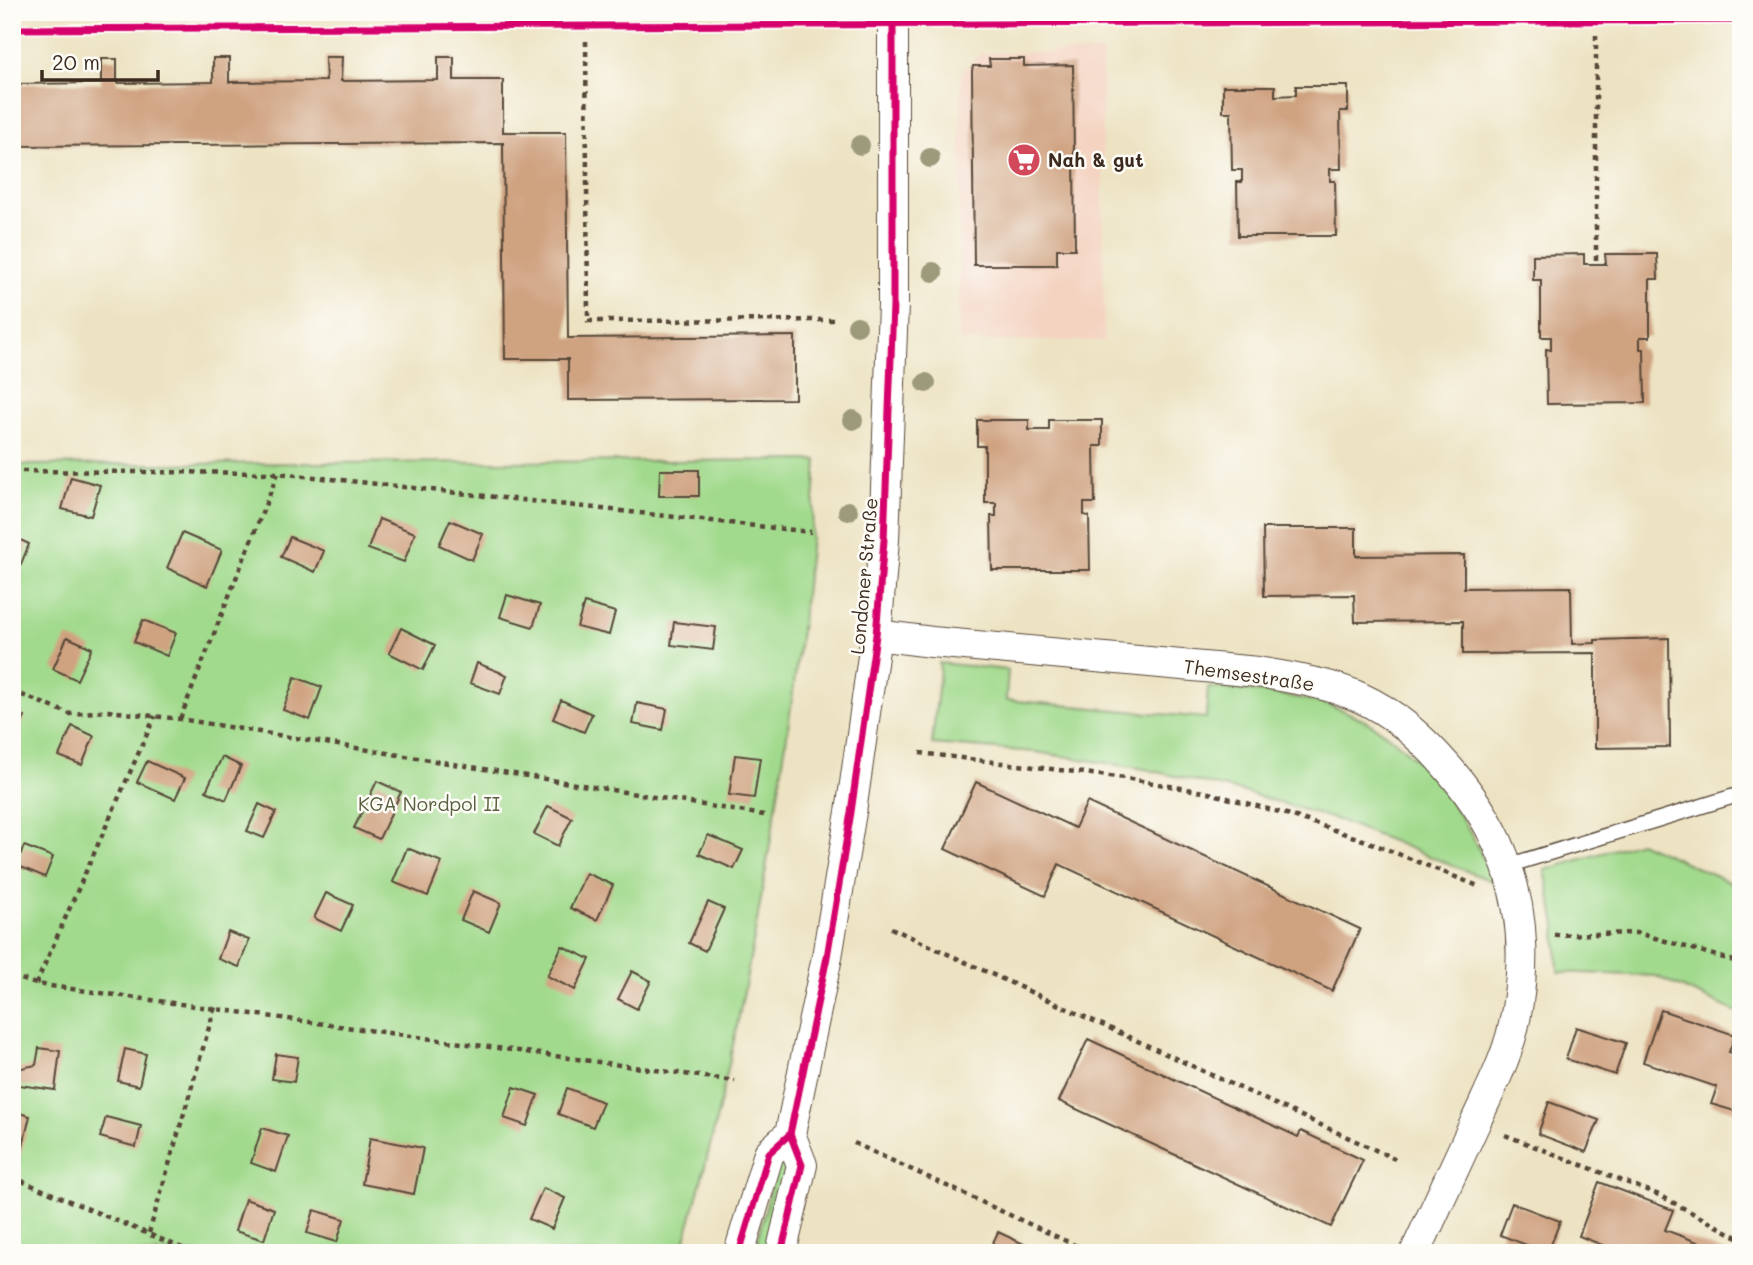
<svg xmlns="http://www.w3.org/2000/svg" width="1753" height="1265" font-family="Mali,sans-serif">
	<rect width="100%" height="100%" fill="#fdfcf7"/>
	<filter id="ink" filterUnits="userSpaceOnUse"><feTurbulence type="fractalNoise" baseFrequency=".0143" numOctaves="2"/><feDisplacementMap in="SourceGraphic" scale="14" xChannelSelector="R" yChannelSelector="G"/><feConvolveMatrix kernelMatrix="1 2 1 2 8 2 1 2 1" color-interpolation-filters="sRGB"/></filter>
	<filter id="wash" filterUnits="userSpaceOnUse"><feTurbulence type="fractalNoise" baseFrequency=".00686" numOctaves="4" result="noise"/><feDisplacementMap in="SourceGraphic" scale="28" xChannelSelector="R" yChannelSelector="G"/><feGaussianBlur stdDeviation="1.57" result="paint"/><feColorMatrix in="noise" values="0 0 0 0 0 0 0 0 0 0 0 0 0 0 0 0 0 1.4 0 .05"/><feComposite in="paint" operator="in"/></filter>
	<g filter="url(#wash)">
		<rect width="100%" height="100%" fill="#ede3c3"/>
		<!-- built -->
		<path fill="#f4d3c1" d="M1102,52L1104,341H959L961,74L981,53Z"/>
		<!-- green -->
		<g fill="#a2da8d" stroke="#6e8256" stroke-width="2">
			<path d="M817,460C809,588 791,717 770,844C748,981 721,1119 681,1253H12V465Z"/>
			<path d="M939,663L1008,670L1006,700L1206,718L1208,687C1249,691 1291,694 1331,706C1411,732 1463,808 1494,882L1341,821L1244,792L1145,769L1035,752L932,744L940,670Z"/>
			<path d="M1639,842L1741,887V1014L1656,976L1558,972L1556,924L1545,870Z"/>
			<path d="M790,1154L769,1253H754L779,1156Z"/>
		</g>
		<g id="blocks">
			<!-- building -->
			<g fill="#cfa280">
				<path d="M325,57H342L341,81L438,80V57H454V80H503V132H566L568,338L795,336V399L568,400V359H505L503,143L12,146V84L101,83V59H117V83L213,82V58H229V82L326,81Z"/>
				<path d="M989,59H1024V66L1073,65L1075,249H1057V265H974L972,71L973,66H990Z"/>
				<path d="M1223,86H1275V96L1296,95V86H1348V111H1340L1341,169H1330V181H1335L1336,236H1238L1237,182H1242V170H1232L1231,112H1223Z"/>
				<path d="M1584,254V264H1606L1605,254H1657L1658,279H1650V337H1640V349H1644L1645,403L1547,404L1546,349L1551,350V337H1541V280H1533V255Z"/>
				<path d="M977,420H1029V430H1049V420H1102V446H1094L1095,503H1084V515L1089,516L1090,570H992L991,516H996V503H985V446H977Z"/>
				<path d="M660,470H699V496H659Z"/>
				<path d="M71,477L100,485L91,516L62,509Z"/>
				<path d="M379,519L415,533L404,562L368,549Z"/>
				<path d="M450,520L483,534L472,560L439,545Z"/>
				<path d="M1263,528H1356V556L1464,555V588L1571,587L1572,644L1595,643V640L1669,638L1670,747L1595,748V653L1463,654V621L1355,622L1354,595L1264,596Z"/>
				<path d="M182,533L222,550L207,586L167,568Z"/>
				<path d="M12,536L29,544L21,564L12,560Z"/>
				<path d="M290,537L324,551L315,572L281,557Z"/>
				<path d="M507,595L540,605L533,627L500,617Z"/>
				<path d="M584,603L615,612L609,635L577,627Z"/>
				<path d="M143,620L176,633L167,656L134,642Z"/>
				<path d="M674,622L716,627L713,650L671,645Z"/>
				<path d="M401,628L435,645L423,670L389,653Z"/>
				<path d="M67,637L92,648L77,680L53,669Z"/>
				<path d="M477,663L507,675L500,694L470,683Z"/>
				<path d="M295,677L322,687L310,720L283,710Z"/>
				<path d="M561,700L592,714L584,732L553,719Z"/>
				<path d="M637,703L667,709L663,730L633,724Z"/>
				<path d="M12,710L25,717L12,742Z"/>
				<path d="M72,726L94,736L82,765L59,756Z"/>
				<path d="M735,755L760,758L754,798L729,795Z"/>
				<path d="M222,757L241,766L226,800L206,791Z"/>
				<path d="M147,761L185,778L175,799L137,782Z"/>
				<path d="M377,781L401,792L379,839L354,828Z"/>
				<path d="M976,782L1075,828L1087,802L1360,929L1332,991L1059,864L1045,896L945,849Z"/>
				<path d="M259,804L276,812L264,838L247,831Z"/>
				<path d="M548,806L572,818L558,846L534,834Z"/>
				<path d="M708,835L743,850L734,869L699,854Z"/>
				<path d="M24,846L53,857L45,877L16,865Z"/>
				<path d="M407,848L442,862L428,896L393,882Z"/>
				<path d="M586,873L613,885L597,920L570,908Z"/>
				<path d="M473,891L501,903L489,932L461,920Z"/>
				<path d="M326,893L353,905L341,931L314,918Z"/>
				<path d="M708,902L724,909L705,951L689,943Z"/>
				<path d="M228,932L249,940L239,967L218,959Z"/>
				<path d="M562,946L590,959L575,990L547,976Z"/>
				<path d="M632,971L651,981L637,1009L618,999Z"/>
				<path d="M1661,1010L1735,1035L1729,1052L1741,1055V1113L1711,1104L1717,1087L1643,1062Z"/>
				<path d="M1576,1027L1626,1043L1615,1075L1566,1059Z"/>
				<path d="M1088,1039L1298,1137L1301,1131L1363,1160L1331,1227L1059,1101Z"/>
				<path d="M39,1048L60,1051L55,1090L12,1084V1070L36,1065Z"/>
				<path d="M125,1049L146,1054L139,1086L118,1081Z"/>
				<path d="M276,1054L298,1057L294,1082L272,1079Z"/>
				<path d="M514,1087L538,1095L527,1126L504,1118Z"/>
				<path d="M567,1088L603,1102L593,1127L558,1114Z"/>
				<path d="M1549,1102L1599,1120L1586,1152L1538,1134Z"/>
				<path d="M12,1111L30,1116L21,1154L12,1152Z"/>
				<path d="M106,1117L141,1126L136,1147L100,1137Z"/>
				<path d="M262,1128L288,1136L276,1172L251,1163Z"/>
				<path d="M370,1138L423,1148L414,1194L362,1184Z"/>
				<path d="M1599,1182L1673,1210L1665,1230L1727,1253H1623L1579,1236Z"/>
				<path d="M543,1188L565,1198L552,1229L529,1219Z"/>
				<path d="M245,1199L274,1209L264,1240L235,1231Z"/>
				<path d="M1512,1203L1560,1221L1548,1253L1500,1235Z"/>
				<path d="M314,1210L344,1219L337,1242L307,1233Z"/>
				<path d="M998,1232L1043,1253H988Z"/>
			</g>
		</g>
	</g>
	<g filter="url(#ink)">
		<use href="#blocks" fill-opacity="0" stroke="#564637" stroke-width="2"/>
		<g fill="none" stroke-linecap="round" stroke-linejoin="round">
			<defs>
				<path id="lane" d="M1507,866L1741,794"/>
				<g id="street">
					<path d="M876,635L932,642L1258,672C1292,678 1329,683 1361,698C1421,725 1487,804 1507,867C1525,919 1525,976 1513,1029C1505,1062 1489,1092 1475,1123C1455,1166 1435,1209 1415,1253"/>
					<path d="M739,1253L769,1153L790,1134"/>
					<path d="M781,1253L802,1165L790,1134L827,957L851,812L876,635L884,540L893,305V12"/>
				</g>
			</defs>
			<!-- lane casing -->
			<use href="#lane" stroke="#564637" stroke-width="17"/>
			<!-- street casing -->
			<use href="#street" stroke="#564637" stroke-width="32"/>
			<!-- path -->
			<g stroke="#564637" stroke-width="4.5" stroke-dasharray="5 5" stroke-linecap="butt">
				<path d="M1596,35V264"/>
				<path d="M586,41L588,321L834,320"/>
				<path d="M12,471L278,473L811,532"/>
				<path d="M12,691L70,714L108,711L180,719L764,815"/>
				<path d="M180,719L278,473"/>
				<path d="M920,753L1125,778L1209,793L1290,815L1366,841L1478,886"/>
				<path d="M891,928L1395,1159"/>
				<path d="M1554,935L1638,933L1741,963"/>
				<path d="M12,976L36,984L735,1081"/>
				<path d="M36,984L155,716"/>
				<path d="M1505,1135L1659,1195L1741,1239"/>
				<path d="M854,1143L1092,1253"/>
				<path d="M12,1177L194,1253"/>
				<path d="M149,1233L215,1007"/>
			</g>
			<!-- lane -->
			<use href="#lane" stroke="#fff" stroke-width="14"/>
			<!-- street -->
			<use href="#street" stroke="#fff" stroke-width="30"/>
			<defs>
				<g id="cycleway">
					<path d="M12,29L1741,20"/>
					<path d="M739,1253L769,1153L790,1134"/>
					<path d="M781,1253L802,1165L790,1134L827,957L851,812L876,635L884,540L893,305V12"/>
				</g>
			</defs>
			<!-- cycleway casing -->
			<use href="#cycleway" stroke="#fdfcf7" stroke-width="11"/>
			<!-- cycleway -->
			<use href="#cycleway" stroke="#d6006c" stroke-width="7"/>
		</g>
		<!-- trees -->
		<g fill="#9c9a7a">
			<circle cx="860" cy="145" r="10"/>
			<circle cx="930" cy="158" r="10"/>
			<circle cx="933" cy="272" r="10"/>
			<circle cx="857" cy="326" r="10"/>
			<circle cx="926" cy="383" r="10"/>
			<circle cx="853" cy="420" r="10"/>
			<circle cx="848" cy="511" r="10"/>
		</g>
	</g>
	<!-- icons -->
	<defs>
		<symbol id="supermarket-disc" viewBox="-11 -11 22 22"><circle r="9.5" fill="#d1495b" stroke="#fdfcf7"/><path d="M-6-5.5h2.5l.6 2H6L4.5 2H-2.5L-4.4-4H-6ZM-1.5 3.2a1.3 1.3 0 1 0 .1 0ZM3 3.2a1.3 1.3 0 1 0 .1 0Z" fill="#fff"/></symbol>
	</defs>
	<g fill-rule="evenodd">
		<use href="#supermarket-disc" x="1005" y="141" width="38" height="38"/>
	</g>
	<g text-anchor="middle" stroke-width="5" stroke-linejoin="round" paint-order="stroke">
		<!-- poi labels -->
		<g font-size="19" font-weight="bold" fill="#3b2a1e" stroke="#fdfcf7" text-anchor="start">
			<text x="1048" y="167">Nah &amp; gut</text>
		</g>
		<!-- street labels -->
		<g font-size="19" fill="#3b2a1e" stroke="#fdfcf7">
			<text transform="translate(864 576) rotate(-85)" y="7">Londoner Straße</text>
			<text transform="translate(1249 675) rotate(8)" y="7">Themsestraße</text>
		</g>
		<!-- park labels -->
		<g font-size="19" fill="#5a5f3f" stroke="#fdfcf7">
			<text x="429" y="811">KGA Nordpol II</text>
		</g>
	</g>
	<!-- margin -->
	<rect width="1753" height="1265" fill="none" stroke="#fdfcf7" stroke-width="42"/>
	<!-- scale -->
	<path d="M42 70v10h116v-10" fill="none" stroke="#3b2a1e" stroke-width="3.5"/>
	<text x="52" y="70" font-size="21" fill="#3b2a1e" stroke="#fdfcf7" stroke-width="5" paint-order="stroke">20 m</text>
</svg>
